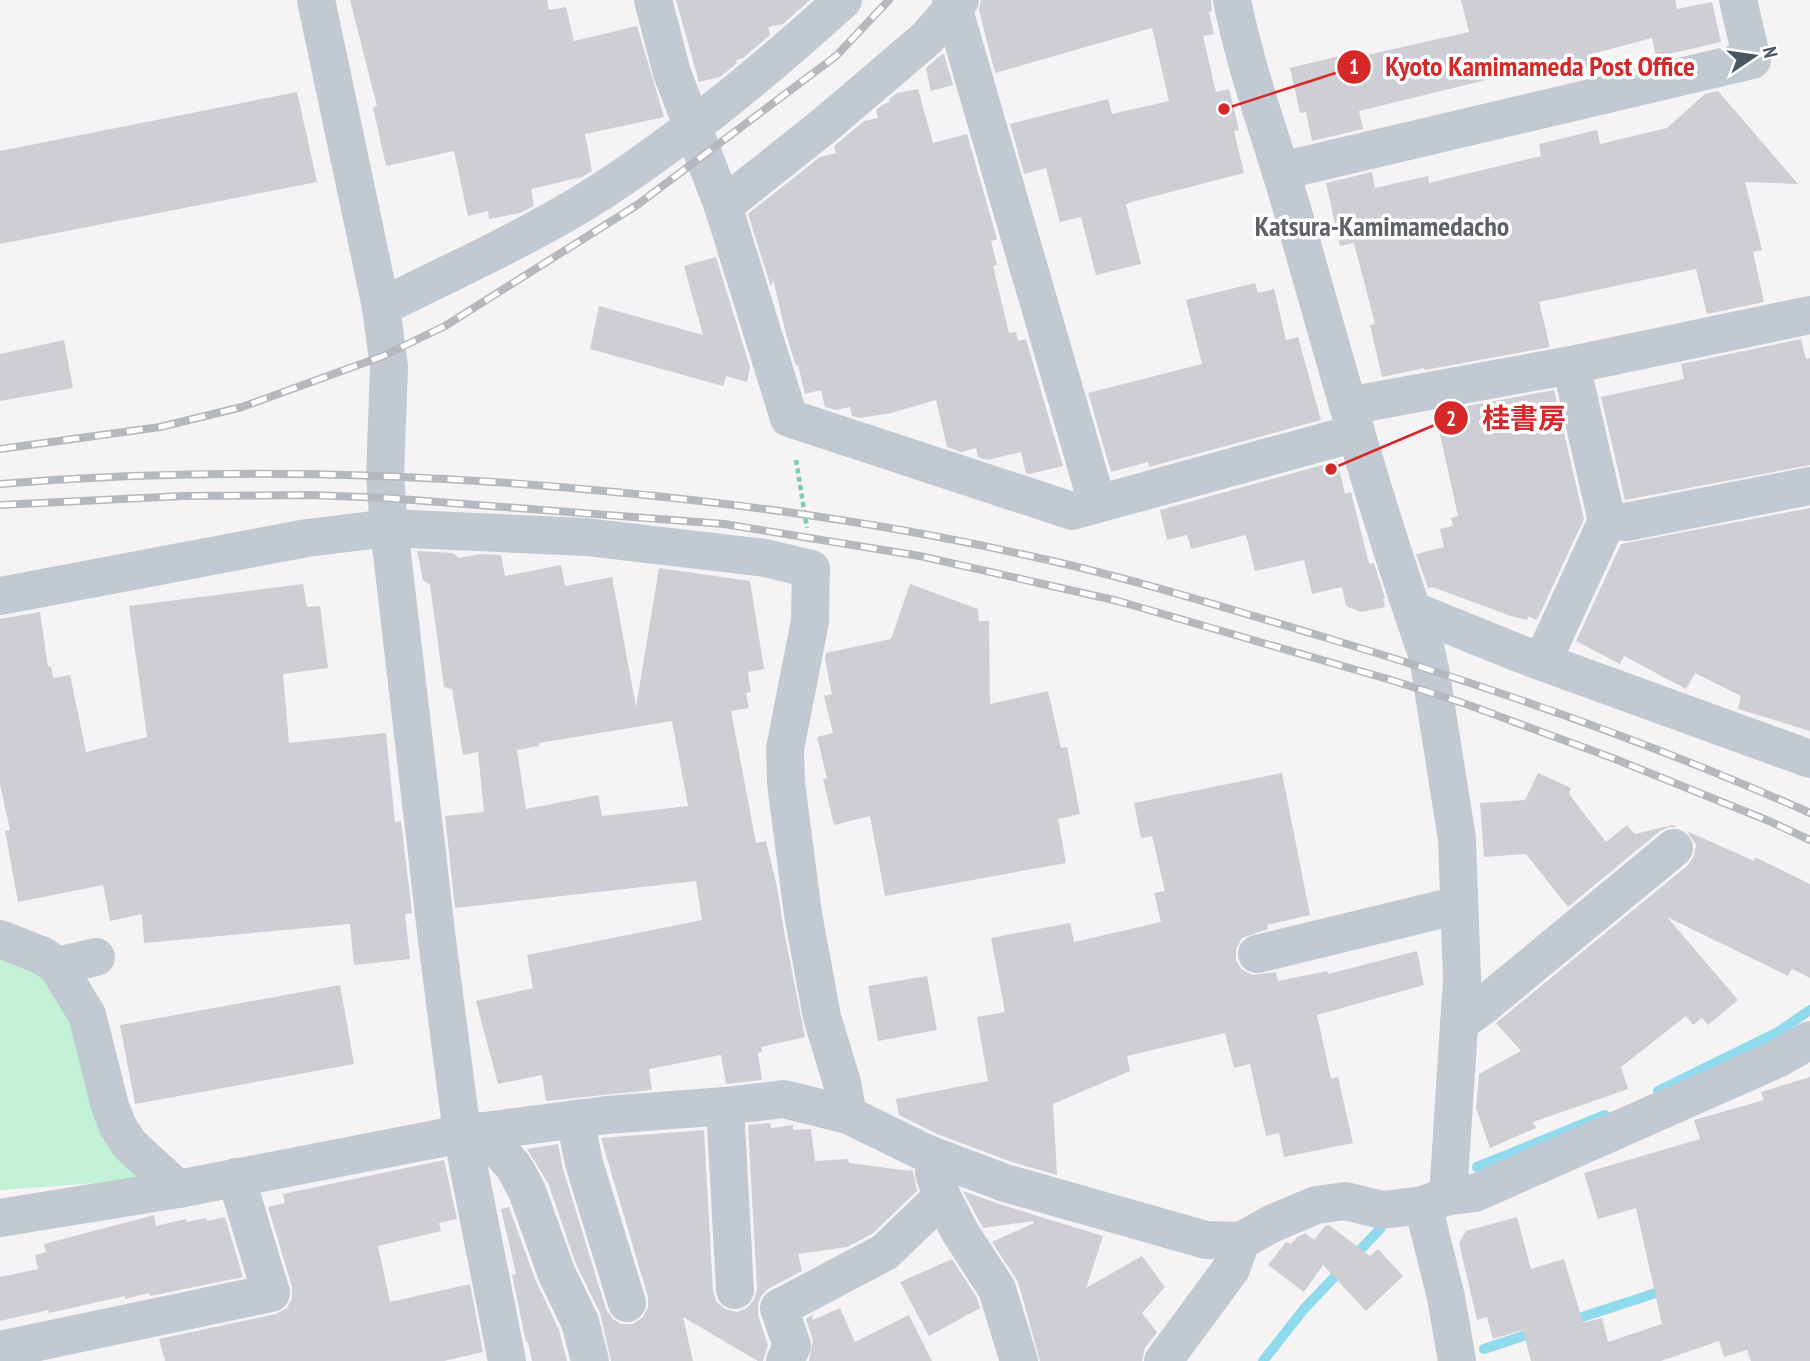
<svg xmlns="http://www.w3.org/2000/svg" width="1810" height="1361" font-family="'PT Sans Narrow','Noto Sans JP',sans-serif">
	<rect width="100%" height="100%" fill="#f5f3f3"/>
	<!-- green -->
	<path fill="#c3f1d5" d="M0,947L56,978L150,1179L0,1190Z"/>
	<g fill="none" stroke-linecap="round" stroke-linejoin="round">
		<!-- stream -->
		<g stroke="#90daee" stroke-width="10">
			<path d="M1658,1091L1778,1032L1810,1010"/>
			<path d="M1477,1167L1605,1115"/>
			<path d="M1570,1321L1668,1289"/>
			<path d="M1484,1349L1538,1331"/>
			<path d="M1263,1361L1304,1309L1381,1228"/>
		</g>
	</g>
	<!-- building -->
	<g fill="#cdcfd5" fill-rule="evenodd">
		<path d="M350,0H547L549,10L566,7L574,41L637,26L664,117L585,134L592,171L582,177L531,189L534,206L520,213L489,219L488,211L468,216L454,151L386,166L373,107L377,106Z"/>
		<path d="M676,0H810L783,24L768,27L770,35L743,58L736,60L737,63L720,77L699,82Z"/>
		<path d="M981,0H1211L1212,11L1209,12L1214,34L1203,36L1216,92L1229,89L1239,130L1234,131L1244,173L1128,203L1126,205L1141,264L1096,275L1081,217L1060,222L1046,168L1024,174L1010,124L1108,99L1112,114L1169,101L1152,28L995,73L979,10Z"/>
		<path d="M1461,0H1675L1677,9L1712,2L1721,42L1656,57L1652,38L1592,54L1595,66L1542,79L1539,67L1359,111L1363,129L1312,141L1306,112L1300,113L1290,68L1352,53L1354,58L1469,32Z"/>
		<path d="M942,54H944L953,85L931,91L926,68Z"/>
		<path d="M918,89L933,143L967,134L997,239L991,241L997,265L993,266L1009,333L1016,332L1018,341L1026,339L1063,466L1029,474L1026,473L1021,452L987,460L978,457L976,448L961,452L947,447L936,400L891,413L860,418L852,416L850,407L836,410L825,407L821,390L805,394L798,365L796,366L786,334L773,279L771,287L748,214L820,157L836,153L834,146L864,121L878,118L876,110L884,104L890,102L889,99L897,93Z"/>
		<path d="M1718,91L1798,184L1745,182L1762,250L1753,252L1764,302L1707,314L1696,269L1539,302L1550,347L1425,370L1424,368L1382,377L1370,325L1375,324L1354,243L1340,246L1326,183L1372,172L1375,188L1428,176L1429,183L1541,156L1539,144L1597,130L1600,144L1667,128L1705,94Z"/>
		<path d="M297,92L317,182L0,244V151Z"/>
		<path d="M716,257L750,367L747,382L726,376L723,386L590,349L599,306L703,335L684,266Z"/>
		<path d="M1255,283L1258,293L1274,289L1286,340L1298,337L1321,420L1149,467L1148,462L1111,472L1088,393L1202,364L1186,300Z"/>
		<path d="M1801,339L1806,359L1810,358V465L1625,500L1601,397L1684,379L1681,364Z"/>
		<path d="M64,340L73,388L0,401V354Z"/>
		<path d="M1554,390L1584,519L1537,620L1528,616L1527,620L1511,616L1432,587L1428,588L1416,554L1444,547L1440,529L1453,526L1451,518L1458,516L1435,412Z"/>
		<path d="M1337,461L1345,494L1351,492L1369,564L1374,563L1385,598H1383L1385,607L1361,612L1346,606L1342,587L1312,594L1304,560L1255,571L1246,535L1191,549L1187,535L1167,540L1160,510Z"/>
		<path d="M1810,508V731L1738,709L1741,696L1695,673L1686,689L1624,656L1620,664L1576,641L1621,544Z"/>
		<path d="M417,551L453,553L459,558L480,554L501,555L505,576L561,565L565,586L612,577L636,707L659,568L750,581L764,669L748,672L751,692L746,693L749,708L731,711L756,843L766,841L777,887L784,931L805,1037L761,1047L762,1052L758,1053L762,1080L726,1084L721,1055L649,1069L652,1090L546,1101L542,1075L498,1084L476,1001L533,988L527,955L702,920L696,881L455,908L445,816L484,812L478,752L463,755L452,689L444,687L430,585L423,580ZM672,721L688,806L602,816L598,795L526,809L517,750L539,746V743Z"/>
		<path d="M303,584L307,607L320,606L328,668L283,674L289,743L386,733L395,822L401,821L412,913L405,914L410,959L354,965L350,924L144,943L142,914L110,921L103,885L18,902L5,831L10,830L0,784V619L40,612L48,667L51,666L53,678L70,675L86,752L147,737L129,606Z"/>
		<path d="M910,584L978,609L979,621H989L990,704L1048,691L1061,748L1067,747L1080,814L1058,819L1066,863L885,896L870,816L834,825L823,779L827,778L817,737L833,733L824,696L832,694L825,659L826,653L891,639Z"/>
		<path d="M1282,773L1310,915L1267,925L1268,929L1242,938L1236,949V960L1241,969L1252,975L1276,972L1278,981L1327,971L1328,974L1417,951L1424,985L1317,1015L1331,1079L1338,1077L1353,1143L1284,1157L1279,1133L1266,1136L1250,1064L1234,1068L1225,1033L1127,1056L1130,1071L1053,1104L1057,1175L1012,1162L937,1134L899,1115L896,1099L988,1081L977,1017L1005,1012L991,938L1070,923L1074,942L1161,922L1154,893L1165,891L1152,836L1141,838L1134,803Z"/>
		<path d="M1538,773L1571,788L1569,794L1606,842L1627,825L1635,834L1673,825L1677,827H1670L1660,831L1568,907L1526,854L1484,857L1480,803L1525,800Z"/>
		<path d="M1687,831L1754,861L1755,857L1810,884V978L1792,969L1788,976L1667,917L1738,1000L1708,1025L1702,1018L1693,1025L1686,1016L1621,1067L1628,1089L1533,1122L1536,1128L1490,1148L1476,1108L1479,1074L1521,1051L1496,1023L1688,865L1694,856L1696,845Z"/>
		<path d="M927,976L937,1030L878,1041L868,986Z"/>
		<path d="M340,985L354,1064L135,1104L120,1025Z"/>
		<path d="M1810,1077V1361H1751L1747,1350L1724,1357L1719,1341L1661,1361H1531L1523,1330L1493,1339L1487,1317L1477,1320L1459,1243L1466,1231L1517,1217L1531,1269L1564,1259L1583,1323L1602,1318L1608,1342L1662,1324L1636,1208L1598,1219L1584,1173L1700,1139L1694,1120L1764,1100L1761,1092Z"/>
		<path d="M770,1123L771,1128L793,1125V1130L811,1129L815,1161L848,1159L849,1163L910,1171L909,1169L913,1171L917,1191L872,1234L847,1247L798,1254L802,1271L768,1289L761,1296L758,1304V1315L768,1345L763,1361H758L683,1317L693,1361H611L600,1313L576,1264L548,1183L527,1149L558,1144L563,1169L606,1309L613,1319L621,1324H633L643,1317L648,1307V1297L601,1138L704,1130L713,1291L716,1301L725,1309L737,1312L747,1308L754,1300L757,1289L748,1125Z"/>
		<path d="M444,1160L457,1219L439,1223L441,1231L378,1246L390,1302L470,1284L483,1352L444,1361H165L159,1339L276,1314L287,1308L292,1298V1287L268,1207L285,1203L283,1194Z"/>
		<path d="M963,1191L999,1204L1103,1236L1086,1288L1142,1256L1165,1287L1142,1313L1157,1332L1145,1348L1142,1361H1040L1018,1282L992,1242L1034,1223L1033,1221L983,1228Z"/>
		<path d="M509,1207L535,1279L559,1330L567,1361H532L528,1342H526L512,1275L516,1274L501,1209Z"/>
		<path d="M154,1215L156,1226L186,1219L187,1222L206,1218L207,1221L225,1217L243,1277L150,1296L149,1293L125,1299V1296L49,1313L48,1310L0,1321V1277L38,1269L35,1255L46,1252L44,1244Z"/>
		<path d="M1329,1225L1370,1256L1378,1249L1403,1276L1366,1311L1323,1265L1304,1292L1268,1265L1286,1242L1291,1244L1297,1237L1305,1233L1314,1240L1325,1226Z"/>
		<path d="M952,1259L977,1298L980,1308L929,1336L900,1282Z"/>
		<path d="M840,1308L855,1342L909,1315L932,1361H809L813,1340L806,1319L812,1315L813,1320Z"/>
	</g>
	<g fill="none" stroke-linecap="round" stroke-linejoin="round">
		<!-- path -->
		<path stroke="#7ad0a6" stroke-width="4.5" stroke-dasharray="5 3.5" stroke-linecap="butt" d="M796,460L807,528"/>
		<!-- minor -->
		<g stroke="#c1cad2" stroke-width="38">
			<path d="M316,0L381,307C455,270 532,236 602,191C688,135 767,69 843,0"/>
			<path d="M653,0L672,73L723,206L789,418L1072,511L1356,433"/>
			<path d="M951,0L1097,503"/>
			<path d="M1232,0C1246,71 1272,139 1292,209C1334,357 1375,506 1426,651L1430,669L1457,839L1462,979L1448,1196"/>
			<path d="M1281,171L1752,60L1738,0"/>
			<path d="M723,206L825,125L927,38L960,0"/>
			<path d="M381,307L389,367L385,476L389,528L437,940L462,1134L507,1361"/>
			<path d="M1571,365L1607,521L1626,522L1810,486"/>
			<path d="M1348,406L1571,365L1810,315"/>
			<path d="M0,596L307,538L389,528L586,537L765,558L811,569L810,621L785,749L786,783L803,914L822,1017L842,1083L848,1115"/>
			<path d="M1412,610L1518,653L1810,759"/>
			<path d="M1543,660L1607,521"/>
			<path d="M0,939L43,956L57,966L87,1015L110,1106L118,1127L130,1145L178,1189"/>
			<path d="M1257,954L1459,905"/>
			<path d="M57,966L96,957"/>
			<path d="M1459,1023L1484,1005L1674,848"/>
			<path d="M725,1106L735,1290"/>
			<path d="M575,1119L584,1163L627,1303"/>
			<path d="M482,1131L514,1167L527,1191L556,1272L580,1322L590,1361"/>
			<path d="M934,1173L942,1197L960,1232L997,1289L1019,1361"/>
			<path d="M1423,1205L1446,1297L1457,1361"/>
			<path d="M0,1218L178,1189L462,1134L607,1115L725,1106L784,1099L848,1115L928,1154L1005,1183L1206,1240L1241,1241L1271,1224L1316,1205L1345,1201L1382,1210L1423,1205L1448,1196L1475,1193L1777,1059L1810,1040"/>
			<path d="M0,1350L271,1293L236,1177"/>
			<path d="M785,1361L792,1346L779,1308L885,1252L942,1197"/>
			<path d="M1163,1361L1231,1269L1241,1241"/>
		</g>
		<defs>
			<g id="rail">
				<path d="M0,449L160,427L242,407L383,356L445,326L637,205L836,56L889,0"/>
				<path d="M0,484C205,467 411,472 615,492C751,505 888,524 1021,554C1125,576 1226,608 1327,638C1491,687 1653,743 1810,813"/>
				<path d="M0,505L183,496L310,495L387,498L724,524L920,556L1118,601L1391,680L1466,704L1615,759L1769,821L1810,840"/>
			</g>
		</defs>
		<!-- rail casing -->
		<use href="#rail" stroke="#b5b8bd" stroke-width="8"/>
		<!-- rail -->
		<use href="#rail" stroke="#fff" stroke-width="5" stroke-dasharray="16" stroke-linecap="butt"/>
	</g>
	<g text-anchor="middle" stroke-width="7" stroke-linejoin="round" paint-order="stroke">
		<!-- neighbourhood labels -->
		<g font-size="28" font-weight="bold" fill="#5f6368" stroke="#fff">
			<text x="1382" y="236">Katsura-Kamimamedacho</text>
		</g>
	</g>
	<!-- callouts -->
	<path fill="none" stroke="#d62828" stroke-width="2.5" d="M1224 109L1354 67M1331 469L1451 418"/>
	<g fill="#d62828" stroke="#fff" stroke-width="2.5">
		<circle cx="1224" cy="109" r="7"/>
		<circle cx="1331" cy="469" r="7"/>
		<circle cx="1354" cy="67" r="18"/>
		<circle cx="1451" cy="418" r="18"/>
	</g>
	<g font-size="21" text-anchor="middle" font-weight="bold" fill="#fff">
		<text x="1354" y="74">1</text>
		<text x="1451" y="426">2</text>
	</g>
	<g font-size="28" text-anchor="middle" font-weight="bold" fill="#d62828" stroke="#fff" stroke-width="7" stroke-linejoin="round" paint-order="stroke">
		<text x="1540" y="76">Kyoto Kamimameda Post Office</text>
		<text x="1524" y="428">桂書房</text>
	</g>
	<!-- north arrow -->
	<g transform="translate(1754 56) rotate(77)" stroke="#ffffff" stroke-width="5" paint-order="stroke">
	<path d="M0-5L12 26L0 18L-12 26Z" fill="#4a5661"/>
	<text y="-10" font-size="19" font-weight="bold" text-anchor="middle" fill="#4a5661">N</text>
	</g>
</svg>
